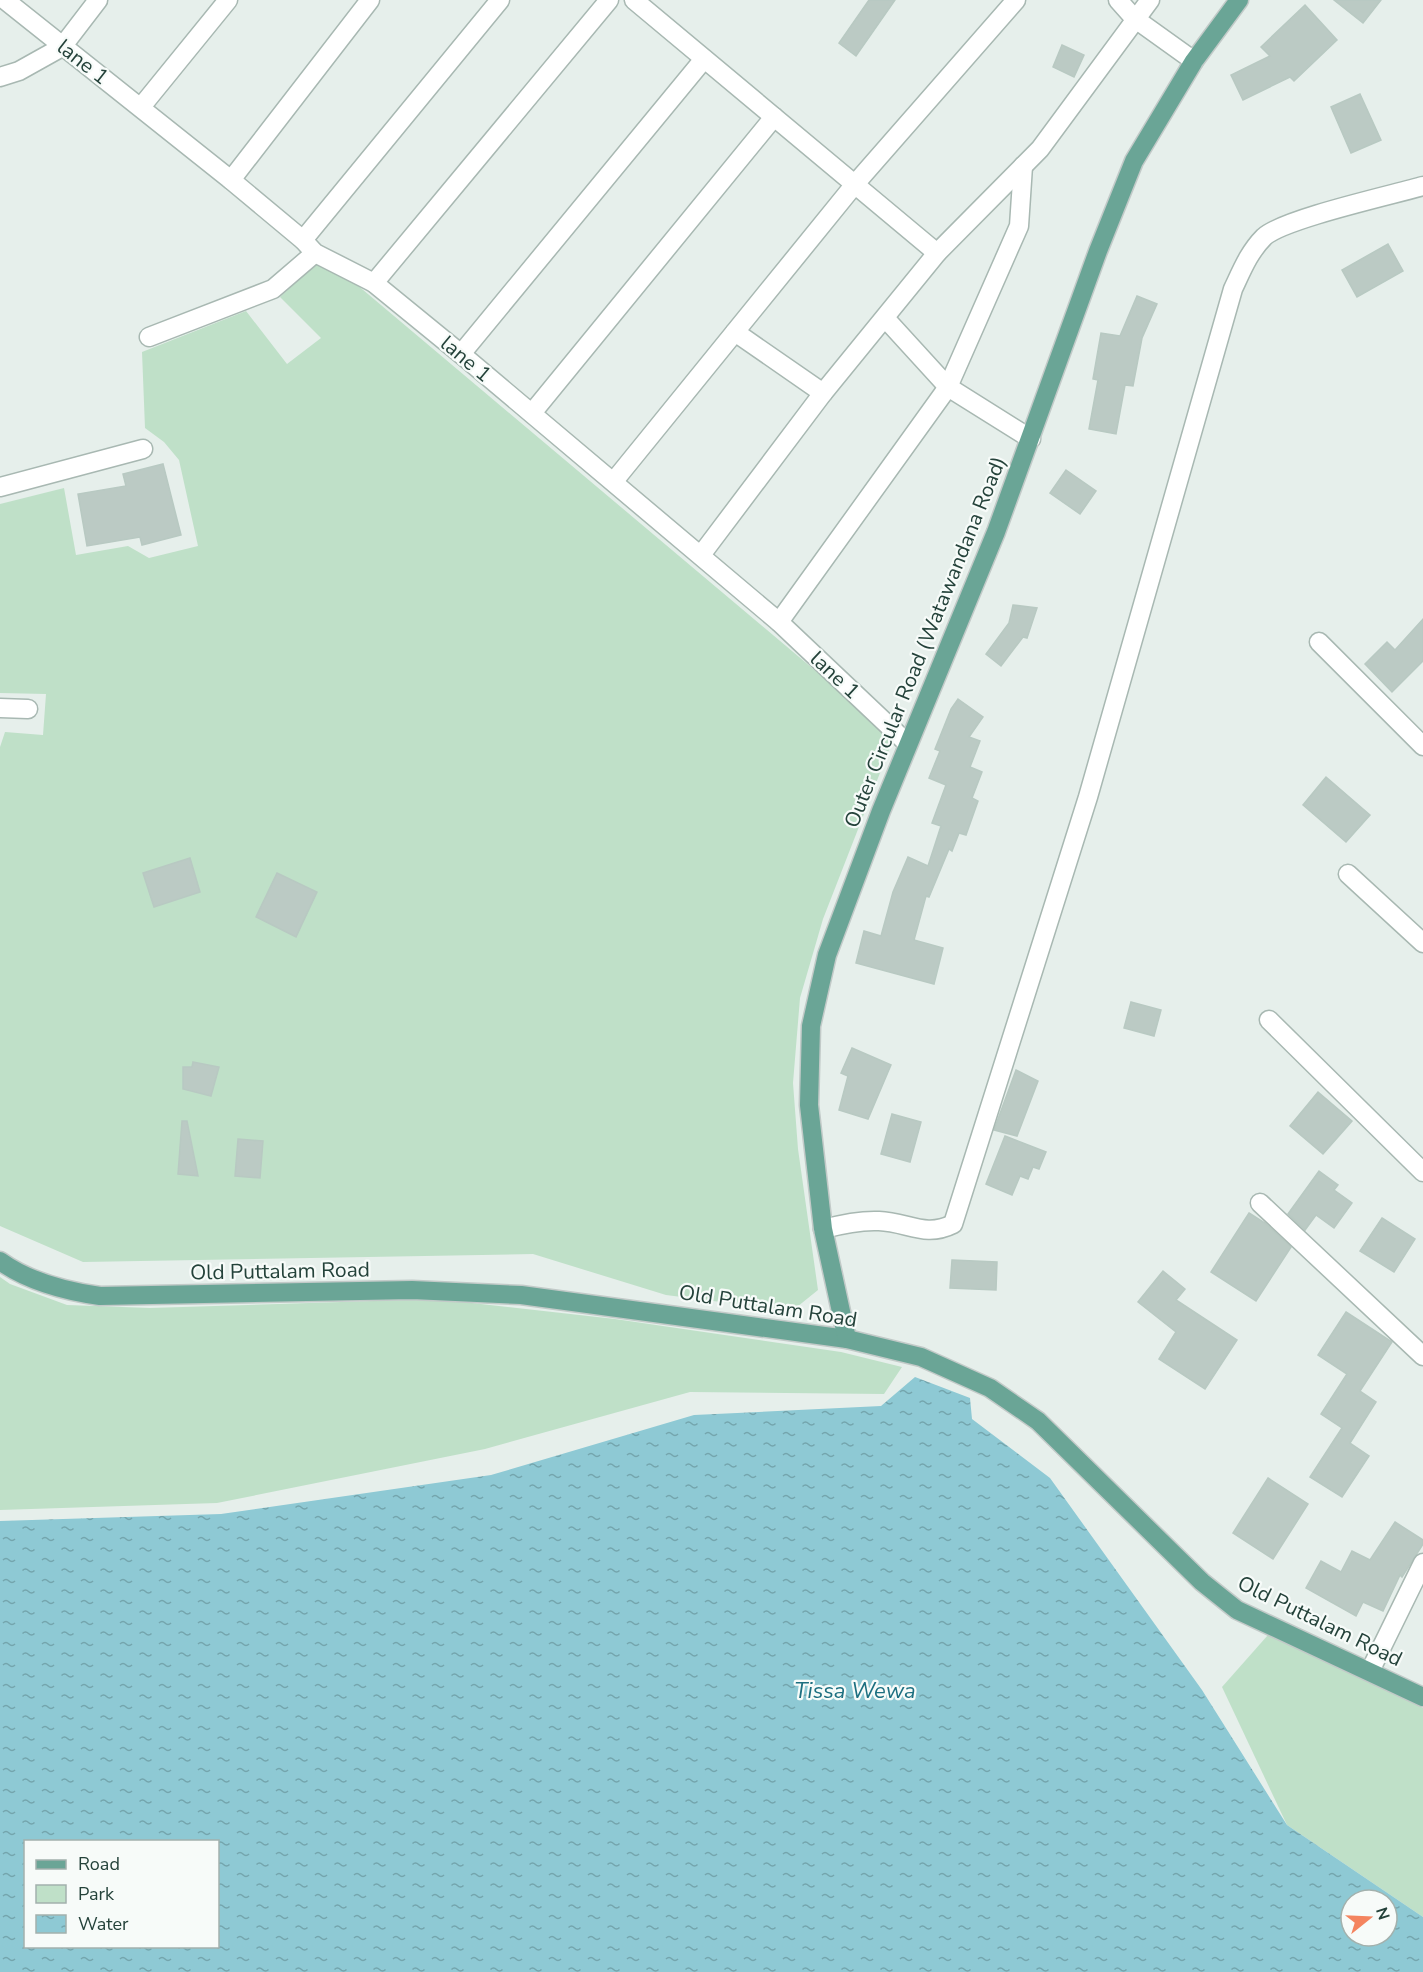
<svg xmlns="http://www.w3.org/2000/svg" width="1423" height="1972" font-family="'Nunito Sans',sans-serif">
	<defs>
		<pattern id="water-ripples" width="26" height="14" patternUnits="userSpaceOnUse" patternTransform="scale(1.5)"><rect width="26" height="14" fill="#8ec9d4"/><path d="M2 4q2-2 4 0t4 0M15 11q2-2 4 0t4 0" fill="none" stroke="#74a5ad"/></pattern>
	</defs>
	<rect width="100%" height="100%" fill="#e6efeb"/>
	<!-- green -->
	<g fill="#bfe0c8">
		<path d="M324,257L894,737L823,919L800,998L793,1083L798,1149L818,1290L792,1311L666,1295L533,1254L83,1262L0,1226V747L5,732L43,735L46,694L0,693V504L64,488L76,555L128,546L149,558L198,546L179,460L164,442L145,428L142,352L246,311L287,364L321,338L280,297Z"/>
		<path d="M0,1277L10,1284L67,1305L150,1308L436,1299L615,1319L841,1352L902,1367L884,1394L690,1392L485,1449L217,1503L0,1510Z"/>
		<path d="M1268,1635L1369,1680L1423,1708V1917L1287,1825L1222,1687Z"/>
	</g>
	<!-- water -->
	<path fill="url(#water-ripples)" fill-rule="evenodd" d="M915,1377L970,1398L972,1419L1050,1478L1202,1690L1287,1825L1423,1917V1972H0V1521L221,1514L491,1475L694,1415L881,1406ZM26,1842H218V1946H26ZM1351,1900H1387V1936H1351Z"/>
	<!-- building -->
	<g fill="#bbcac4" stroke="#b8c9c2" stroke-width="1.5">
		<path d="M869,0H895L856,56L839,43Z"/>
		<path d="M1334,0H1381L1363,23Z"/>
		<path d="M1305,5L1337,40L1294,81L1290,77L1243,100L1231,75L1270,56L1261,47Z"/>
		<path d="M1062,45L1084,55L1074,77L1053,67Z"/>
		<path d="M1360,94L1381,140L1351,153L1331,107Z"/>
		<path d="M1388,244L1403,271L1357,297L1342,270Z"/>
		<path d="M1137,296L1157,304L1142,338L1133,386L1125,385L1116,434L1089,429L1098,380L1093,379L1101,333L1120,336Z"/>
		<path d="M163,464L181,535L142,545L140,537L87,546L78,494L126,486L123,474Z"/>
		<path d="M1066,470L1096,491L1080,514L1050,493Z"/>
		<path d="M1013,605L1037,608L1027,638L1023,637L1001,666L986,654L1009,623Z"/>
		<path d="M1423,619V661L1392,692L1365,664L1387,642L1395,650Z"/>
		<path d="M958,699L983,717L969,737L980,741L970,767L982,772L972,798L978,801L966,835L959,833L952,851L949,849L929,897L926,896L914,940L943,948L934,984L856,963L864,931L881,936L893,892L908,857L928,866L941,826L932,823L946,785L929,778L940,751L935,749L951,709Z"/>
		<path d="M1326,777L1370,815L1346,842L1303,805Z"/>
		<path d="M190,858L200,892L154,907L143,873Z"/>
		<path d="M277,873L317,892L296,937L256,917Z"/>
		<path d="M1131,1002L1161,1010L1154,1036L1124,1028Z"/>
		<path d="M852,1048L891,1065L868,1119L839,1110L848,1076L841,1073Z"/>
		<path d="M193,1062L219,1067L211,1096L183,1089V1067H192Z"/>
		<path d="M1016,1070L1038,1081L1017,1136L994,1130Z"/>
		<path d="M1318,1092L1352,1121L1323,1154L1290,1126Z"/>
		<path d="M892,1114L921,1122L910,1162L881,1154Z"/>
		<path d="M182,1121H187L198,1176L178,1174Z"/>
		<path d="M1005,1136L1046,1152L1039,1169L1033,1167L1028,1179L1020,1176L1012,1195L986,1184Z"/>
		<path d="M238,1139L263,1141L260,1178L235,1176Z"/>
		<path d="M1319,1171L1338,1185L1334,1190L1352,1203L1334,1228L1316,1215L1305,1230L1288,1214Z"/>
		<path d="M1249,1213L1265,1223L1291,1247L1256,1301L1211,1272Z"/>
		<path d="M1382,1218L1415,1239L1394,1272L1360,1251Z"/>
		<path d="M952,1260L997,1262L996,1290L950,1288Z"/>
		<path d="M1163,1271L1185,1289L1176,1300L1237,1340L1205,1389L1159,1359L1176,1332L1138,1302Z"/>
		<path d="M1346,1312L1392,1342L1360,1391L1376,1402L1350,1443L1369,1456L1342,1497L1310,1477L1342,1428L1321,1414L1347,1374L1318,1355Z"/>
		<path d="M1268,1478L1308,1504L1273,1559L1233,1533Z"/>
		<path d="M1395,1522L1423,1540V1544L1402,1577L1400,1575L1383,1611L1363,1602L1356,1616L1306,1588L1321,1561L1341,1572L1352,1551L1370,1560Z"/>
	</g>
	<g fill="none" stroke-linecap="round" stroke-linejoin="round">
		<defs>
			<g id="minor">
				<path d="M5,0L231,180L303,240L315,253L374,283L461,354L779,622L908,744"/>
				<path d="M634,0L937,253"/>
				<path d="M1118,0L1134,18L1194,61"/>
				<path d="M0,77L19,71L62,47L98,0"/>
				<path d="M141,107L228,0"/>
				<path d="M231,180L370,0"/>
				<path d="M303,240L500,0"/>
				<path d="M374,283L609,0"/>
				<path d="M885,318L948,387L1031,439"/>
				<path d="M735,332L823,393"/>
				<path d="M149,337L273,289L315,253"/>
				<path d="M461,354L704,59"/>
				<path d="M532,413L774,117"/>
				<path d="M614,481L855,184L1016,0"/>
				<path d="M0,487L143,449"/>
				<path d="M701,555L823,393L937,253L1040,149L1150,0"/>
				<path d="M779,622L948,387L1019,226L1023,166"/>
				<path d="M1319,642L1423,746"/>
				<path d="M0,708L28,709"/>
				<path d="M1348,874L1423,943"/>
				<path d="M1269,1020L1423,1172"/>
				<path d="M1260,1203L1423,1356"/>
				<path d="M823,1229C842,1224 860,1220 879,1221C908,1222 925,1238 953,1224L1088,797L1233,289C1242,270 1249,252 1264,237C1283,219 1392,195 1423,186"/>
				<path d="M1370,1671L1423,1563"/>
			</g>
			<g id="major">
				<path d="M0,1261C29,1282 65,1291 100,1296L412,1290L521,1295L847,1339L921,1357L990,1388L1038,1421L1202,1582L1237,1610L1423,1697"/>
				<path d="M847,1339L823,1229L809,1105L811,1026L827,955L881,811L996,532L1098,251L1134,161L1194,61L1239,0"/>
			</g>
		</defs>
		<!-- minor casing -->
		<use href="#minor" stroke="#a8b8b2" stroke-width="21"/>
		<!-- major casing -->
		<use href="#major" stroke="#c2cac8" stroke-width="21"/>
		<!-- minor -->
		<use href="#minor" stroke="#fff" stroke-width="18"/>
		<!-- major -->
		<use href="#major" stroke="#6aa596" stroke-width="18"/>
	</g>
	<g text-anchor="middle" stroke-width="4.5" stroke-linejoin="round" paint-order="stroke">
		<!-- street labels -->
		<g font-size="21" fill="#24423a" stroke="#f7fbf9">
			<text transform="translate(83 62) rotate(38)" y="7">lane 1</text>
			<text transform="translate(466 359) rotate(40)" y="7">lane 1</text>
			<text transform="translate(925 642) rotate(-68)" y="7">Outer Circular Road (Watawandana Road)</text>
			<text transform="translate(835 675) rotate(43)" y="7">lane 1</text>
			<text transform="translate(280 1271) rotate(-1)" y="7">Old Puttalam Road</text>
			<text transform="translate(768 1306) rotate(9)" y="7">Old Puttalam Road</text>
			<text transform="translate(1320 1621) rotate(26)" y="7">Old Puttalam Road</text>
		</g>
		<!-- water labels -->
		<g font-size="22" font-style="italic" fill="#1c6f80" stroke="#f7fbf9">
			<text x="855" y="1698">Tissa Wewa</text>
		</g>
	</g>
	<!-- legend -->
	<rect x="24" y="1840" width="195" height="108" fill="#f7fbf9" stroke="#a3b1ad" stroke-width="1.5"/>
	<rect x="36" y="1860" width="30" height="9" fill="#6aa596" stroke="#a3b1ad" stroke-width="1.5"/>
	<text x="78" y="1870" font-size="18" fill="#24423a">Road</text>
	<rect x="36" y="1885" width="30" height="18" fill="#bfe0c8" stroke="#a3b1ad" stroke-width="1.5"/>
	<text x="78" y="1900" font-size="18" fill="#24423a">Park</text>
	<rect x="36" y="1915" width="30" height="18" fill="url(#water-ripples)" stroke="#a3b1ad" stroke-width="1.5"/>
	<text x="78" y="1930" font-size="18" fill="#24423a">Water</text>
	<!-- north arrow -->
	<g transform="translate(1369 1918) rotate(72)"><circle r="28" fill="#f7fbf9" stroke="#a3b1ad" stroke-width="1.5"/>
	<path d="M0-4.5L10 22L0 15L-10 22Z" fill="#f4845f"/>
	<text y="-9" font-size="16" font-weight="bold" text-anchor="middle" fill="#24423a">N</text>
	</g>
</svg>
